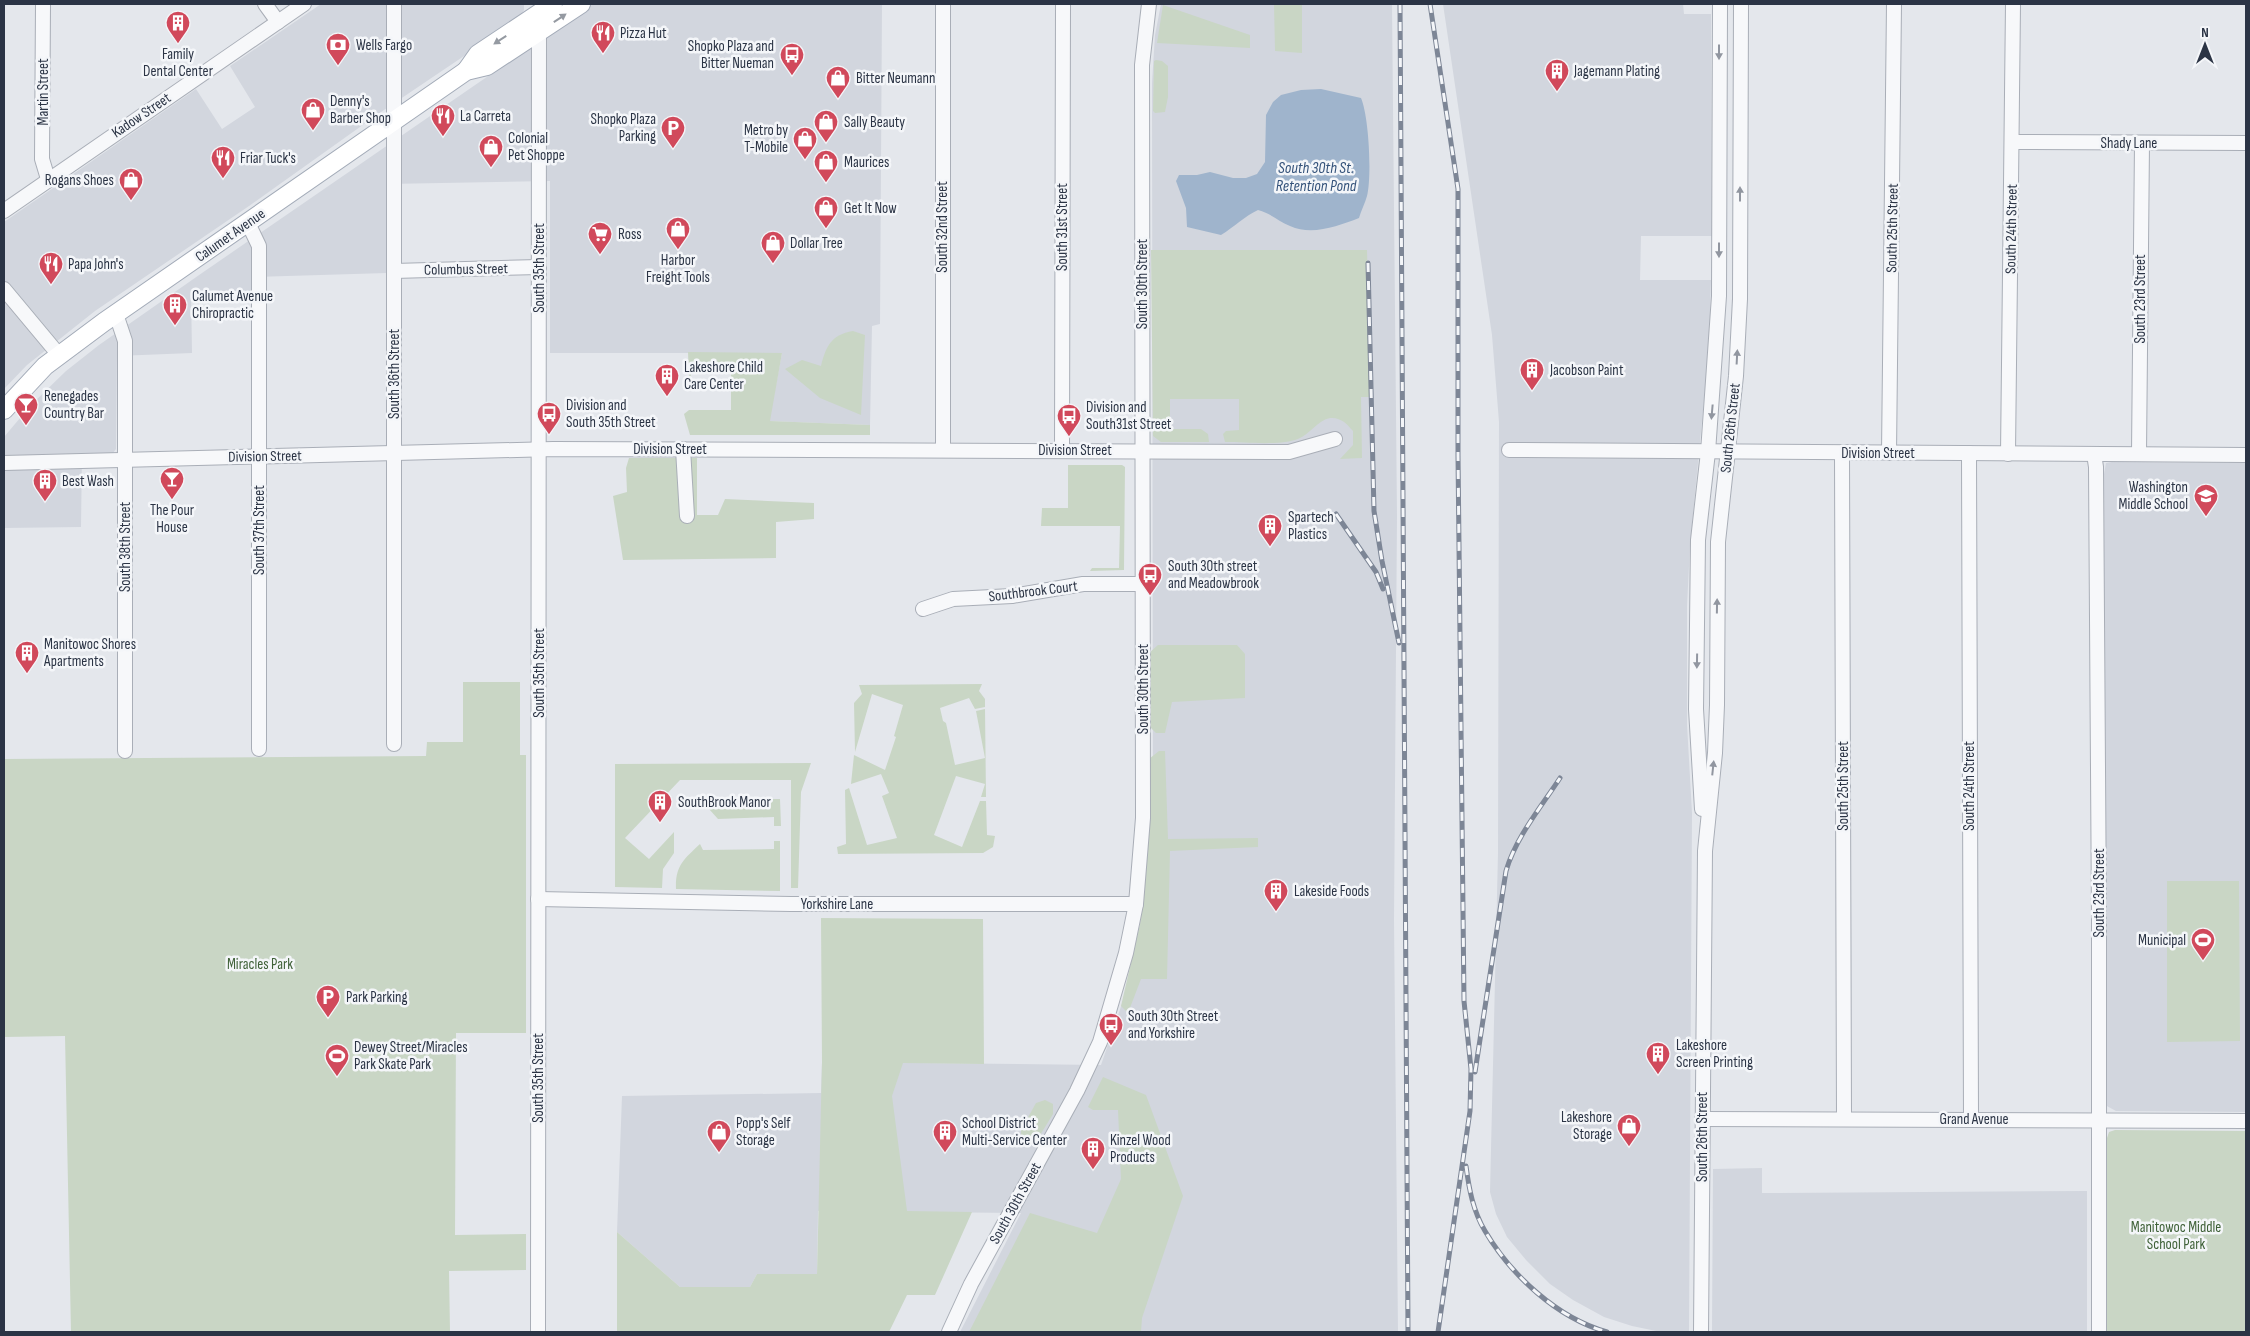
<svg xmlns="http://www.w3.org/2000/svg" width="2250" height="1336" font-family="'Sofia Sans Condensed',sans-serif">
	<rect width="100%" height="100%" fill="#e4e7ec"/>
	<!-- built -->
	<g fill="#d2d6de">
		<path d="M321,4H524V10L519,19L381,112L249,206L95,311L27,365L4,389V222L196,89L222,129L255,107L230,66Z"/>
		<path d="M593,4H882L880,324L872,326L870,425L769,421L782,353H550V181L387,184V273L252,277L251,291L191,292L192,353L117,356L116,449L113,453L82,454L81,527L4,528V437L31,405L66,371L99,345L202,273Z"/>
		<path d="M1161,4H1392L1397,516L1394,920L1398,1332H960L1021,1213L818,1211L817,1275L757,1274L750,1287H680L617,1232L622,1096L821,1093L822,1062L1101,1065L1128,986L1139,945L1153,821L1152,83L1155,35Z"/>
		<path d="M1443,4H1683L1684,14H1711L1712,236H1641L1640,280H1711L1709,348L1690,546L1687,606V724L1692,813L1689,1332H1661L1632,1326L1604,1317L1573,1300L1550,1284L1526,1260L1507,1237L1496,1214L1490,1192L1498,853L1499,422L1492,335Z"/>
		<path d="M2112,462L2246,463V1112L2116,1111L2105,1105L2104,474L2106,463Z"/>
		<path d="M1762,1168V1193L2087,1191V1332H1712L1713,1169Z"/>
	</g>
	<!-- green -->
	<g fill="#c9d6c5">
		<path d="M1274,4H1302V53L1275,51Z"/>
		<path d="M1163,5L1250,35V48L1157,43Z"/>
		<path d="M1156,60L1162,61L1168,66V97L1165,112L1155,113L1153,111L1154,61Z"/>
		<path d="M1151,250H1367L1371,397H1361L1362,458L1340,459L1353,445V431C1347,424 1341,417 1330,418C1318,420 1310,434 1298,439C1279,446 1246,442 1225,442L1223,434L1226,431L1239,430V399H1170V429H1201L1208,434L1209,442H1161L1153,436Z"/>
		<path d="M853,331L865,335L861,415L820,398L785,369L802,360L821,366C826,346 831,335 853,331Z"/>
		<path d="M688,352L782,353L770,421L870,425V435H690L684,414L689,410H731V365H696L689,379Z"/>
		<path d="M629,458H697V515H718L725,499L814,503V519L776,522V558L623,560L613,496L627,492L626,468Z"/>
		<path d="M1068,465H1122L1125,467L1124,570L1090,571L1092,568H1119L1120,526H1041L1042,508H1068Z"/>
		<path d="M1158,645H1237L1245,654V698L1172,702L1165,733H1156L1151,728L1149,653Z"/>
		<path d="M463,682H520V755H526V1033H456L455,1235L526,1234V1270L449,1271L450,1332H71L65,1036L4,1037V759L426,756L427,742H463Z"/>
		<path d="M982,684L979,691L985,699V707L975,709L969,698L940,708L943,721L946,723L955,765L985,758L976,711L985,709L986,797H981L985,784L956,776L934,835L962,847L980,801H986L987,835L995,836L993,847L983,853L838,854L837,847L846,844L845,790L849,788L867,845L897,838L882,796L889,793L881,774L851,784L854,755L885,770L896,737L894,736L903,705L872,694L855,752L854,703L862,694L859,685Z"/>
		<path d="M1159,751H1165L1168,839L1258,838V847L1170,851L1167,979H1141L1128,1013L1121,1006L1140,924L1150,809L1149,759Z"/>
		<path d="M811,763L801,792L798,888H791V780H680L625,838L649,859L674,832V853L663,869L662,888L615,887V764Z"/>
		<path d="M764,799H780L781,826H774V817L718,819L709,809L763,808Z"/>
		<path d="M774,841H780V891L676,889C675,866 684,859 700,844L703,850L774,849Z"/>
		<path d="M2167,881H2239L2240,1041L2167,1042Z"/>
		<path d="M821,918L983,919L984,1064L903,1063L892,1096L907,1211L972,1212L935,1295H907L889,1332H617V1232L680,1287H750L757,1274H817L822,1062Z"/>
		<path d="M1103,1077L1146,1095L1183,1196L1142,1318L1141,1332H969L1030,1213L1097,1233L1121,1179L1118,1110H1093L1088,1107Z"/>
		<path d="M1045,1100L1053,1104V1114L1034,1145L1026,1144L1021,1137V1130L1036,1103Z"/>
		<path d="M2115,1130L2246,1131V1332H2107V1138L2109,1132Z"/>
	</g>
	<!-- water -->
	<path fill="#9fb4cc" d="M1321,89L1361,98C1369,117 1372,176 1367,196C1365,203 1361,211 1359,218C1338,226 1312,236 1290,226C1278,221 1272,214 1258,210C1245,216 1234,227 1221,235L1187,227L1186,208L1176,181L1179,175H1197L1210,172L1233,178H1246L1257,174L1265,162L1266,115L1273,102L1281,95L1301,90Z"/>
	<g fill="none" stroke-linecap="round" stroke-linejoin="round">
		<defs>
			<g id="minor">
				<path d="M43,4L42,159L48,179"/>
				<path d="M265,4L278,22"/>
				<path d="M2012,142L2246,143"/>
				<path d="M4,211L304,4"/>
				<path d="M248,223L259,246V749"/>
				<path d="M394,271L539,267"/>
				<path d="M4,289L59,355"/>
				<path d="M116,314L125,341V751"/>
				<path d="M683,449L687,516"/>
				<path d="M1062,449L1063,4"/>
				<path d="M943,450V4"/>
				<path d="M1509,450L2246,455"/>
				<path d="M1842,453L1844,1119"/>
				<path d="M1889,453L1894,4"/>
				<path d="M1969,453L1971,1119"/>
				<path d="M2008,454L2013,4"/>
				<path d="M2094,454L2096,467L2099,920V1332"/>
				<path d="M2139,454L2142,143"/>
				<path d="M4,463L553,449L1289,452L1335,439"/>
				<path d="M923,609L953,599L1012,596L1083,584H1143"/>
				<path d="M394,744V4"/>
				<path d="M1702,809L1696,709L1698,540L1708,452L1719,296L1720,4"/>
				<path d="M538,899L791,904H1136"/>
				<path d="M1702,1119L2246,1121"/>
				<path d="M538,1332L539,24"/>
				<path d="M949,1332L971,1284L1077,1091L1100,1042L1126,953L1136,904L1143,818L1142,65L1149,4"/>
				<path d="M1701,1332L1705,851L1715,753L1717,705L1718,542L1736,376L1740,299L1741,4"/>
			</g>
			<g id="major">
				<path d="M466,71L478,54L553,4"/>
				<path d="M4,410L45,366L104,322L466,71L487,66L581,4"/>
			</g>
		</defs>
		<!-- minor casing -->
		<use href="#minor" stroke="#a9aeb7" stroke-width="16"/>
		<!-- major casing -->
		<use href="#major" stroke="#a3abb8" stroke-width="20"/>
		<!-- minor -->
		<use href="#minor" stroke="#f7f8fa" stroke-width="14"/>
		<!-- major -->
		<use href="#major" stroke="#fff" stroke-width="18"/>
		<defs>
			<g id="rail">
				<path d="M1400,4L1408,1332"/>
				<path d="M1430,4L1458,189V455L1464,1001L1471,1069L1470,1111L1438,1332"/>
				<path d="M1368,263L1374,511L1382,561L1399,643"/>
				<path d="M1336,514L1376,572L1383,589"/>
				<path d="M1475,1072L1506,871C1516,837 1541,807 1560,778"/>
				<path d="M1466,1166C1469,1189 1473,1211 1485,1231C1511,1275 1557,1318 1607,1332"/>
			</g>
		</defs>
		<!-- rail casing -->
		<use href="#rail" stroke="#7d8696" stroke-width="5"/>
		<!-- rail -->
		<use href="#rail" stroke="#f4f6f9" stroke-width="3" stroke-dasharray="9" stroke-linecap="butt"/>
	</g>
	<!-- one-way arrows -->
	<defs><path id="oneway-solid" d="M-6-.8H1V-3.2L6.5 0L1 3.2V.8H-6Z" transform="scale(1.25)"/></defs>
	<g fill="#959aa2">
		<use href="#oneway-solid" transform="translate(560 18) rotate(-34)"/>
		<use href="#oneway-solid" transform="translate(500 40) rotate(147)"/>
	</g>
	<g fill="#9196a0">
		<use href="#oneway-solid" transform="translate(1719 52) rotate(90)"/>
		<use href="#oneway-solid" transform="translate(1740 194) rotate(-90)"/>
		<use href="#oneway-solid" transform="translate(1719 250) rotate(90)"/>
		<use href="#oneway-solid" transform="translate(1737 357) rotate(-87)"/>
		<use href="#oneway-solid" transform="translate(1712 412) rotate(95)"/>
		<use href="#oneway-solid" transform="translate(1717 606) rotate(-89)"/>
		<use href="#oneway-solid" transform="translate(1697 661) rotate(91)"/>
		<use href="#oneway-solid" transform="translate(1713 768) rotate(-84)"/>
	</g>
	<!-- icons -->
	<defs>
		<symbol id="building-pin" viewBox="-11 -11 22 30"><path d="M0 17L-7.5 6A9.5 9.5 0 1 1 7.5 6Z" fill="#d1495b" stroke="#f4f6f9"/><path d="M-4-6H4V6H1V3H-1V6H-4ZM-2.5-4.3h1.7v1.8h-1.7ZM.8-4.3h1.7v1.8H.8ZM-2.5-1h1.7V.8h-1.7ZM.8-1h1.7V.8H.8Z" fill="#fff"/></symbol>
		<symbol id="restaurant-pin" viewBox="-11 -11 22 30"><path d="M0 17L-7.5 6A9.5 9.5 0 1 1 7.5 6Z" fill="#d1495b" stroke="#f4f6f9"/><path d="M-5-6h1v4h1v-4h1v4h1v-4h1v5L-1.5 .5V6h-2V.5L-5-1ZM5-6V6H3V1.5H1.5Q1.5-4 5-6Z" fill="#fff"/></symbol>
		<symbol id="bank-pin" viewBox="-11 -11 22 30"><path d="M0 17L-7.5 6A9.5 9.5 0 1 1 7.5 6Z" fill="#d1495b" stroke="#f4f6f9"/><path d="M-6-4H6V4H-6ZM0-2.3a2.3 2.3 0 1 0 0 4.6a2.3 2.3 0 1 0 0-4.6Z" fill="#fff"/></symbol>
		<symbol id="bus-pin" viewBox="-11 -11 22 30"><path d="M0 17L-7.5 6A9.5 9.5 0 1 1 7.5 6Z" fill="#d1495b" stroke="#f4f6f9"/><path d="M-5-6H5V4H4V6H2V4H-2V6H-4V4H-5ZM-3.5-4V0h7V-4ZM-3.5 1.2v1.5H-2V1.2ZM2 1.2v1.5H3.5V1.2Z" fill="#fff"/></symbol>
		<symbol id="shop-pin" viewBox="-11 -11 22 30"><path d="M0 17L-7.5 6A9.5 9.5 0 1 1 7.5 6Z" fill="#d1495b" stroke="#f4f6f9"/><path d="M-5-2.5h2.3a2.7 3.5 0 0 1 5.4 0H5L5.5 6h-11ZM-1.5-2.5h3a1.5 2.3 0 0 0-3 0Z" fill="#fff"/></symbol>
		<symbol id="parking-pin" viewBox="-11 -11 22 30"><path d="M0 17L-7.5 6A9.5 9.5 0 1 1 7.5 6Z" fill="#d1495b" stroke="#f4f6f9"/><path d="M-3.5-5.5H1a3.5 3.5 0 0 1 0 7H-1V5.5H-3.5ZM-1-3.4V-.6H.8a1.4 1.4 0 0 0 0-2.8Z" fill="#fff"/></symbol>
		<symbol id="supermarket-pin" viewBox="-11 -11 22 30"><path d="M0 17L-7.5 6A9.5 9.5 0 1 1 7.5 6Z" fill="#d1495b" stroke="#f4f6f9"/><path d="M-6-5.5h2.5l.6 2H6L4.5 2H-2.5L-4.4-4H-6ZM-1.5 3.2a1.3 1.3 0 1 0 .1 0ZM3 3.2a1.3 1.3 0 1 0 .1 0Z" fill="#fff"/></symbol>
		<symbol id="bar-pin" viewBox="-11 -11 22 30"><path d="M0 17L-7.5 6A9.5 9.5 0 1 1 7.5 6Z" fill="#d1495b" stroke="#f4f6f9"/><path d="M-6-5H6L.8 .8V4.5H3.5V6h-7V4.5H-.8V.8Z" fill="#fff"/></symbol>
		<symbol id="school-pin" viewBox="-11 -11 22 30"><path d="M0 17L-7.5 6A9.5 9.5 0 1 1 7.5 6Z" fill="#d1495b" stroke="#f4f6f9"/><path d="M0-5L7-2L0 1L-7-2ZM-4 1L0 2.5L4 1V4Q0 6-4 4Z" fill="#fff"/></symbol>
		<symbol id="stadium-pin" viewBox="-11 -11 22 30"><path d="M0 17L-7.5 6A9.5 9.5 0 1 1 7.5 6Z" fill="#d1495b" stroke="#f4f6f9"/><path d="M0-5a6.5 5 0 1 0 0 10a6.5 5 0 1 0 0-10ZM-3.5-1.8h7v3.6h-7Z" fill="#fff"/></symbol>
	</defs>
	<g fill-rule="evenodd">
		<use href="#building-pin" x="164" y="9" width="28" height="38"/>
		<use href="#restaurant-pin" x="589" y="19" width="28" height="38"/>
		<use href="#bank-pin" x="324" y="31" width="28" height="38"/>
		<use href="#bus-pin" x="778" y="41" width="28" height="38"/>
		<use href="#building-pin" x="1543" y="57" width="28" height="38"/>
		<use href="#shop-pin" x="824" y="64" width="28" height="38"/>
		<use href="#shop-pin" x="299" y="96" width="28" height="38"/>
		<use href="#restaurant-pin" x="429" y="102" width="28" height="38"/>
		<use href="#shop-pin" x="812" y="108" width="28" height="38"/>
		<use href="#parking-pin" x="659" y="114" width="28" height="38"/>
		<use href="#shop-pin" x="791" y="125" width="28" height="38"/>
		<use href="#shop-pin" x="477" y="133" width="28" height="38"/>
		<use href="#restaurant-pin" x="209" y="144" width="28" height="38"/>
		<use href="#shop-pin" x="812" y="148" width="28" height="38"/>
		<use href="#shop-pin" x="117" y="166" width="28" height="38"/>
		<use href="#shop-pin" x="812" y="194" width="28" height="38"/>
		<use href="#shop-pin" x="664" y="215" width="28" height="38"/>
		<use href="#supermarket-pin" x="586" y="220" width="28" height="38"/>
		<use href="#shop-pin" x="759" y="229" width="28" height="38"/>
		<use href="#restaurant-pin" x="37" y="250" width="28" height="38"/>
		<use href="#building-pin" x="161" y="291" width="28" height="38"/>
		<use href="#building-pin" x="1518" y="356" width="28" height="38"/>
		<use href="#building-pin" x="653" y="362" width="28" height="38"/>
		<use href="#bar-pin" x="12" y="391" width="28" height="38"/>
		<use href="#bus-pin" x="535" y="400" width="28" height="38"/>
		<use href="#bus-pin" x="1055" y="402" width="28" height="38"/>
		<use href="#bar-pin" x="158" y="465" width="28" height="38"/>
		<use href="#building-pin" x="31" y="467" width="28" height="38"/>
		<use href="#school-pin" x="2192" y="482" width="28" height="38"/>
		<use href="#building-pin" x="1256" y="512" width="28" height="38"/>
		<use href="#bus-pin" x="1136" y="561" width="28" height="38"/>
		<use href="#building-pin" x="13" y="639" width="28" height="38"/>
		<use href="#building-pin" x="646" y="788" width="28" height="38"/>
		<use href="#building-pin" x="1262" y="877" width="28" height="38"/>
		<use href="#stadium-pin" x="2189" y="926" width="28" height="38"/>
		<use href="#parking-pin" x="314" y="983" width="28" height="38"/>
		<use href="#bus-pin" x="1097" y="1011" width="28" height="38"/>
		<use href="#building-pin" x="1644" y="1040" width="28" height="38"/>
		<use href="#stadium-pin" x="323" y="1042" width="28" height="38"/>
		<use href="#shop-pin" x="1615" y="1112" width="28" height="38"/>
		<use href="#shop-pin" x="705" y="1118" width="28" height="38"/>
		<use href="#building-pin" x="931" y="1118" width="28" height="38"/>
		<use href="#building-pin" x="1079" y="1135" width="28" height="38"/>
	</g>
	<g text-anchor="middle" stroke-width="5" stroke-linejoin="round" paint-order="stroke">
		<!-- poi labels -->
		<g font-size="15" fill="#2b3445" stroke="#f4f6f9" text-anchor="start">
			<text x="620" y="38">Pizza Hut</text>
			<text x="356" y="50">Wells Fargo</text>
			<text x="774" y="51" text-anchor="end">Shopko Plaza and<tspan x="774" dy="17">Bitter Nueman</tspan></text>
			<text x="178" y="59" text-anchor="middle">Family<tspan x="178" dy="17">Dental Center</tspan></text>
			<text x="1574" y="76">Jagemann Plating</text>
			<text x="856" y="83">Bitter Neumann</text>
			<text x="330" y="106">Denny's<tspan x="330" dy="17">Barber Shop</tspan></text>
			<text x="460" y="121">La Carreta</text>
			<text x="656" y="124" text-anchor="end">Shopko Plaza<tspan x="656" dy="17">Parking</tspan></text>
			<text x="844" y="127">Sally Beauty</text>
			<text x="788" y="135" text-anchor="end">Metro by<tspan x="788" dy="17">T-Mobile</tspan></text>
			<text x="508" y="143">Colonial<tspan x="508" dy="17">Pet Shoppe</tspan></text>
			<text x="240" y="163">Friar Tuck's</text>
			<text x="844" y="167">Maurices</text>
			<text x="114" y="185" text-anchor="end">Rogans Shoes</text>
			<text x="844" y="213">Get It Now</text>
			<text x="618" y="239">Ross</text>
			<text x="790" y="248">Dollar Tree</text>
			<text x="678" y="265" text-anchor="middle">Harbor<tspan x="678" dy="17">Freight Tools</tspan></text>
			<text x="68" y="269">Papa John's</text>
			<text x="192" y="301">Calumet Avenue<tspan x="192" dy="17">Chiropractic</tspan></text>
			<text x="684" y="372">Lakeshore Child<tspan x="684" dy="17">Care Center</tspan></text>
			<text x="1550" y="375">Jacobson Paint</text>
			<text x="44" y="401">Renegades<tspan x="44" dy="17">Country Bar</tspan></text>
			<text x="566" y="410">Division and<tspan x="566" dy="17">South 35th Street</tspan></text>
			<text x="1086" y="412">Division and<tspan x="1086" dy="17">South31st Street</tspan></text>
			<text x="62" y="486">Best Wash</text>
			<text x="2188" y="492" text-anchor="end">Washington<tspan x="2188" dy="17">Middle School</tspan></text>
			<text x="172" y="515" text-anchor="middle">The Pour<tspan x="172" dy="17">House</tspan></text>
			<text x="1288" y="522">Spartech<tspan x="1288" dy="17">Plastics</tspan></text>
			<text x="1168" y="571">South 30th street<tspan x="1168" dy="17">and Meadowbrook</tspan></text>
			<text x="44" y="649">Manitowoc Shores<tspan x="44" dy="17">Apartments</tspan></text>
			<text x="678" y="807">SouthBrook Manor</text>
			<text x="1294" y="896">Lakeside Foods</text>
			<text x="2186" y="945" text-anchor="end">Municipal</text>
			<text x="346" y="1002">Park Parking</text>
			<text x="1128" y="1021">South 30th Street<tspan x="1128" dy="17">and Yorkshire</tspan></text>
			<text x="1676" y="1050">Lakeshore<tspan x="1676" dy="17">Screen Printing</tspan></text>
			<text x="354" y="1052">Dewey Street/Miracles<tspan x="354" dy="17">Park Skate Park</tspan></text>
			<text x="1612" y="1122" text-anchor="end">Lakeshore<tspan x="1612" dy="17">Storage</tspan></text>
			<text x="736" y="1128">Popp's Self<tspan x="736" dy="17">Storage</tspan></text>
			<text x="962" y="1128">School District<tspan x="962" dy="17">Multi-Service Center</tspan></text>
			<text x="1110" y="1145">Kinzel Wood<tspan x="1110" dy="17">Products</tspan></text>
		</g>
		<!-- street labels -->
		<g font-size="15" fill="#2b3445" stroke="#f4f6f9">
			<text transform="translate(43 92) rotate(-90)" y="5">Martin Street</text>
			<text transform="translate(141 115) rotate(-34)" y="5">Kadow Street</text>
			<text x="2129" y="148">Shady Lane</text>
			<text transform="translate(942 227) rotate(-90)" y="5">South 32nd Street</text>
			<text transform="translate(1062 227) rotate(-90)" y="5">South 31st Street</text>
			<text transform="translate(1892 228) rotate(-89)" y="5">South 25th Street</text>
			<text transform="translate(2011 229) rotate(-89)" y="5">South 24th Street</text>
			<text transform="translate(230 235) rotate(-35)" y="5">Calumet Avenue</text>
			<text transform="translate(539 268) rotate(-90)" y="5">South 35th Street</text>
			<text transform="translate(466 269) rotate(-1)" y="5">Columbus Street</text>
			<text transform="translate(1142 284) rotate(-90)" y="5">South 30th Street</text>
			<text transform="translate(2140 299) rotate(-90)" y="5">South 23rd Street</text>
			<text transform="translate(394 374) rotate(-90)" y="5">South 36th Street</text>
			<text transform="translate(1730 428) rotate(-84)" y="5">South 26th Street</text>
			<text x="670" y="454">Division Street</text>
			<text x="1075" y="455">Division Street</text>
			<text x="1878" y="458">Division Street</text>
			<text transform="translate(265 456) rotate(-1)" y="5">Division Street</text>
			<text transform="translate(259 530) rotate(-90)" y="5">South 37th Street</text>
			<text transform="translate(125 547) rotate(-90)" y="5">South 38th Street</text>
			<text transform="translate(1033 591) rotate(-7)" y="5">Southbrook Court</text>
			<text transform="translate(539 673) rotate(-90)" y="5">South 35th Street</text>
			<text transform="translate(1143 689) rotate(-90)" y="5">South 30th Street</text>
			<text transform="translate(1843 786) rotate(-90)" y="5">South 25th Street</text>
			<text transform="translate(1969 786) rotate(-90)" y="5">South 24th Street</text>
			<text transform="translate(2099 893) rotate(-90)" y="5">South 23rd Street</text>
			<text x="837" y="909">Yorkshire Lane</text>
			<text transform="translate(538 1078) rotate(-90)" y="5">South 35th Street</text>
			<text x="1974" y="1124">Grand Avenue</text>
			<text transform="translate(1702 1137) rotate(-90)" y="5">South 26th Street</text>
			<text transform="translate(1015 1203) rotate(-61)" y="5">South 30th Street</text>
		</g>
		<!-- park labels -->
		<g font-size="15" fill="#3f6138" stroke="#f4f6f9">
			<text x="260" y="969">Miracles Park</text>
			<text x="2176" y="1232">Manitowoc Middle<tspan x="2176" dy="17">School Park</tspan></text>
		</g>
		<!-- water labels -->
		<g font-size="16" font-style="italic" fill="#34527a" stroke="#f4f6f9">
			<text x="1316" y="173">South 30th St.<tspan x="1316" dy="18">Retention Pond</tspan></text>
		</g>
	</g>
	<!-- border -->
	<rect width="2250" height="1336" fill="none" stroke="#2b3445" stroke-width="10"/>
	<!-- north arrow -->
	<g transform="translate(2205 45)" stroke="#f4f6f9" stroke-width="4" paint-order="stroke">
	<path d="M0-4L9 19L0 12L-9 19Z" fill="#2b3445"/>
	<text y="-8" font-size="14" font-weight="bold" text-anchor="middle" fill="#2b3445">N</text>
	</g>
</svg>
